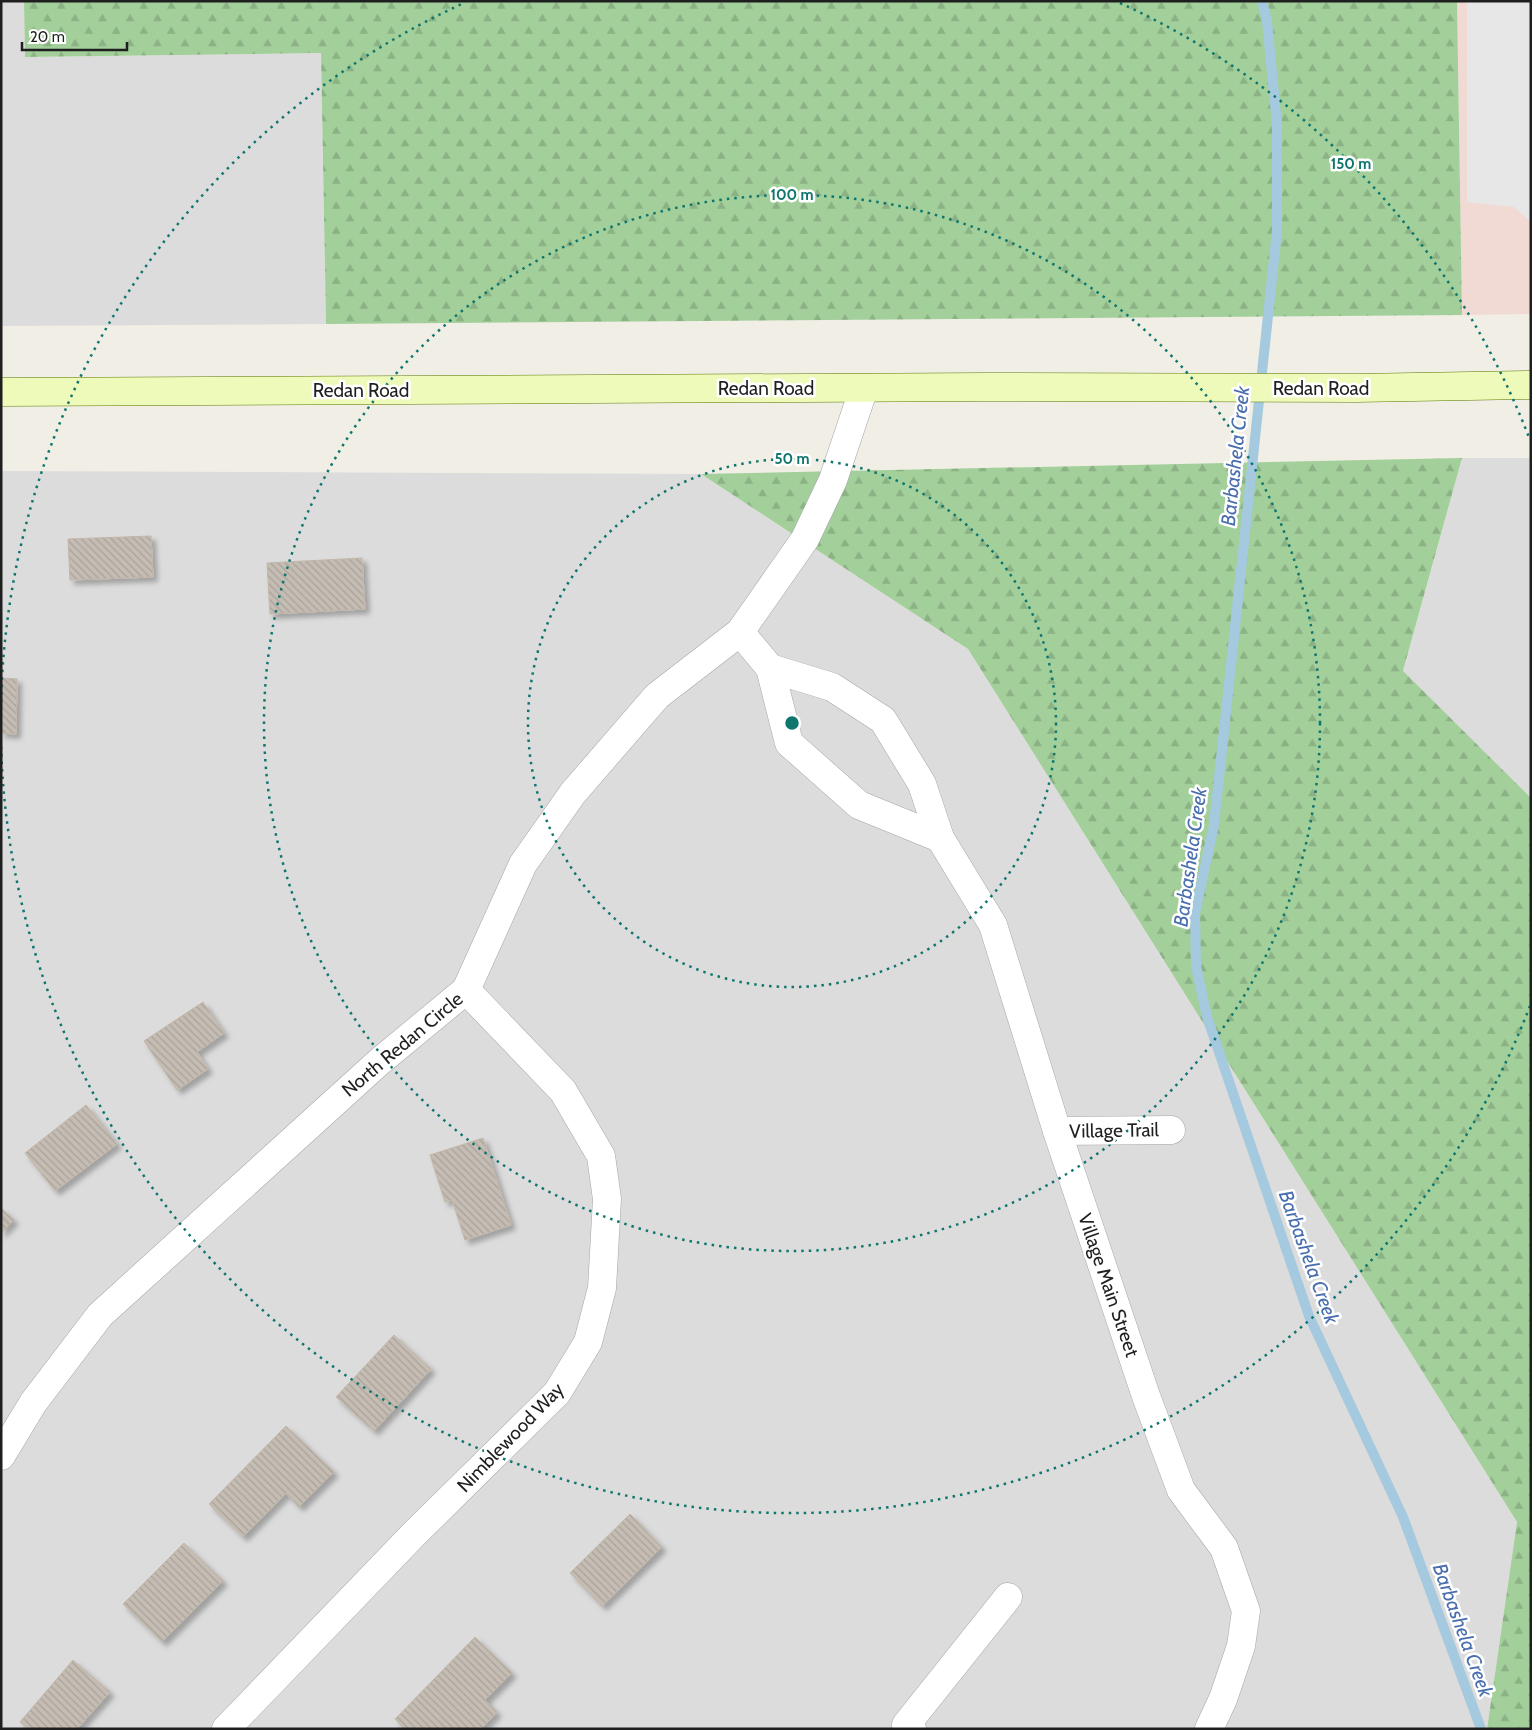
<svg xmlns="http://www.w3.org/2000/svg" width="1532" height="1730" font-family="Cabin,sans-serif">
	<defs>
		<pattern id="forest-firs" width="22" height="20" patternUnits="userSpaceOnUse" patternTransform="scale(1.25)"><rect width="22" height="20" fill="#a2cf9a"/><path d="M5 1l3.5 6h-7zM16 11l3.5 6h-7z" fill="#8bb184"/></pattern>
		<pattern id="building-back-hatch" width="6" height="6" patternUnits="userSpaceOnUse" patternTransform="scale(1.25)"><rect width="6" height="6" fill="#c5bdb4"/><path d="M-1 5l2 2M0 0l6 6M5-1l2 2" fill="none" stroke="#a9a29a"/></pattern>
		<filter id="shadow"><feDropShadow dx="4.5" dy="4.5" stdDeviation="2.5" flood-color="#0004"/></filter>
	</defs>
	<rect width="100%" height="100%" fill="#f0eee5"/>
	<!-- residential -->
	<g fill="#dddcdc">
		<path d="M1,1H24L25,57L321,53L326,324L1,326Z"/>
		<path d="M1462,458H1531V798L1403,672Z"/>
		<path d="M1,471L701,474L968,649L1517,1522L1487,1729H1Z"/>
	</g>
	<!-- commercial -->
	<path fill="#f1d9d4" d="M1457,1H1531V314L1462,315Z"/>
	<!-- forest -->
	<g fill="url(#forest-firs)">
		<path d="M24,1H1457L1462,315L326,324L321,53L25,57Z"/>
		<path d="M1462,458L1403,671L1531,798V1729H1487L1517,1522L968,649L701,474Z"/>
	</g>
	<!-- parking -->
	<path fill="#e7e7e7" d="M1467,1H1531V222L1514,207L1467,202Z"/>
	<g fill="none" stroke-linecap="round" stroke-linejoin="round">
		<!-- stream -->
		<path stroke="#a5c9de" stroke-width="10" d="M1262,1L1267,21L1277,125V231L1214,825L1195,913L1196,966L1207,1017L1309,1316L1403,1517L1481,1729"/>
	</g>
	<!-- building -->
	<g fill="url(#building-back-hatch)" stroke="#c2b6a7" filter="url(#shadow)">
		<path d="M151,536L153,577L70,580L68,539Z"/>
		<path d="M362,558L365,609L270,614L267,563Z"/>
		<path d="M1,678L17,679L16,734L1,733Z"/>
		<path d="M203,1002L224,1033L197,1052L208,1069L177,1090L144,1041Z"/>
		<path d="M86,1105L117,1144L55,1191L25,1153Z"/>
		<path d="M483,1138L511,1225L465,1240L452,1200L445,1202L430,1155Z"/>
		<path d="M1,1208L14,1220L1,1233Z"/>
		<path d="M394,1335L431,1369L374,1431L336,1397Z"/>
		<path d="M286,1426L334,1472L299,1507L286,1493L243,1537L209,1504Z"/>
		<path d="M630,1514L662,1547L602,1606L570,1573Z"/>
		<path d="M184,1543L223,1581L162,1642L123,1604Z"/>
		<path d="M475,1637L512,1673L485,1700L497,1712L481,1729H405L395,1719Z"/>
		<path d="M73,1660L110,1692L77,1729H28L20,1722Z"/>
	</g>
	<g fill="none" stroke-linecap="round" stroke-linejoin="round">
		<defs>
			<g id="minor">
				<path d="M740,632L770,668L789,743L859,805L940,838"/>
				<path d="M770,668L832,687L883,720L922,784L940,838L993,925L1057,1131L1146,1396L1181,1490L1224,1548L1246,1611L1241,1646L1223,1699L1209,1729"/>
				<path d="M1057,1131L1171,1130"/>
				<path d="M1,1456L33,1403L100,1315L379,1062L466,990L523,864L573,793L657,696L740,632L805,539L833,480L864,388"/>
				<path d="M226,1729L414,1534L557,1393L588,1342L602,1288L607,1199L601,1156L563,1091L466,990"/>
				<path d="M912,1729L906,1725L1008,1597"/>
			</g>
			<path id="secondary" d="M1,392L984,387L1357,388L1531,385"/>
		</defs>
		<!-- minor casing -->
		<use href="#minor" stroke="#a6a6a6" stroke-width="29"/>
		<!-- secondary casing -->
		<use href="#secondary" stroke="#5b7804" stroke-width="29"/>
		<!-- minor -->
		<use href="#minor" stroke="#fff" stroke-width="28"/>
		<!-- secondary -->
		<use href="#secondary" stroke="#eefab9" stroke-width="28"/>
	</g>
	<!-- distance rings -->
	<g fill="none" stroke="#0f766e" stroke-width="2.5" stroke-dasharray="2.5 5">
		<circle cx="792" cy="723" r="264"/>
		<circle cx="792" cy="723" r="528"/>
		<path d="M1530 1006A791 791 0 0 1 1 744M1 702A791 791 0 0 1 464 3M1120 3A791 791 0 0 1 1530 440"/>
	</g>
	<g text-anchor="middle" stroke-width="5" stroke-linejoin="round" paint-order="stroke">
		<!-- street labels -->
		<g font-size="19" fill="#1f1f1f" stroke="#fff">
			<text x="766" y="395">Redan Road</text>
			<text x="1321" y="395">Redan Road</text>
			<text x="361" y="397">Redan Road</text>
			<text transform="translate(402 1044) rotate(-40)" y="7">North Redan Circle</text>
			<text transform="translate(1114 1130) rotate(-1)" y="7">Village Trail</text>
			<text transform="translate(1109 1285) rotate(71)" y="7">Village Main Street</text>
			<text transform="translate(510 1437) rotate(-46)" y="7">Nimblewood Way</text>
		</g>
		<!-- water labels -->
		<g font-size="20" font-style="italic" fill="#4a6faf" stroke="#fff">
			<text transform="translate(1235 456) rotate(-84)" y="7">Barbashela Creek</text>
			<text transform="translate(1190 857) rotate(-82)" y="7">Barbashela Creek</text>
			<text transform="translate(1309 1257) rotate(70)" y="7">Barbashela Creek</text>
			<text transform="translate(1463 1630) rotate(70)" y="7">Barbashela Creek</text>
		</g>
	</g>
	<circle cx="792" cy="723" r="8" fill="#0f766e" stroke="#fff" stroke-width="2.5"/>
	<g font-size="15" text-anchor="middle" font-weight="bold" fill="#0f766e" stroke="#fff" stroke-width="5" stroke-linejoin="round" paint-order="stroke">
		<text x="1351" y="169">150 m</text>
		<text x="792" y="200">100 m</text>
		<text x="792" y="464">50 m</text>
	</g>
	<!-- border -->
	<rect width="1532" height="1730" fill="none" stroke="#1f1f1f" stroke-width="5"/>
	<!-- scale -->
	<path d="M22 42v8h105v-8" fill="none" stroke="#1f1f1f" stroke-width="2.5"/>
	<text x="30" y="42" font-size="15" fill="#1f1f1f" stroke="#ffffff" stroke-width="4" paint-order="stroke">20 m</text>
</svg>
